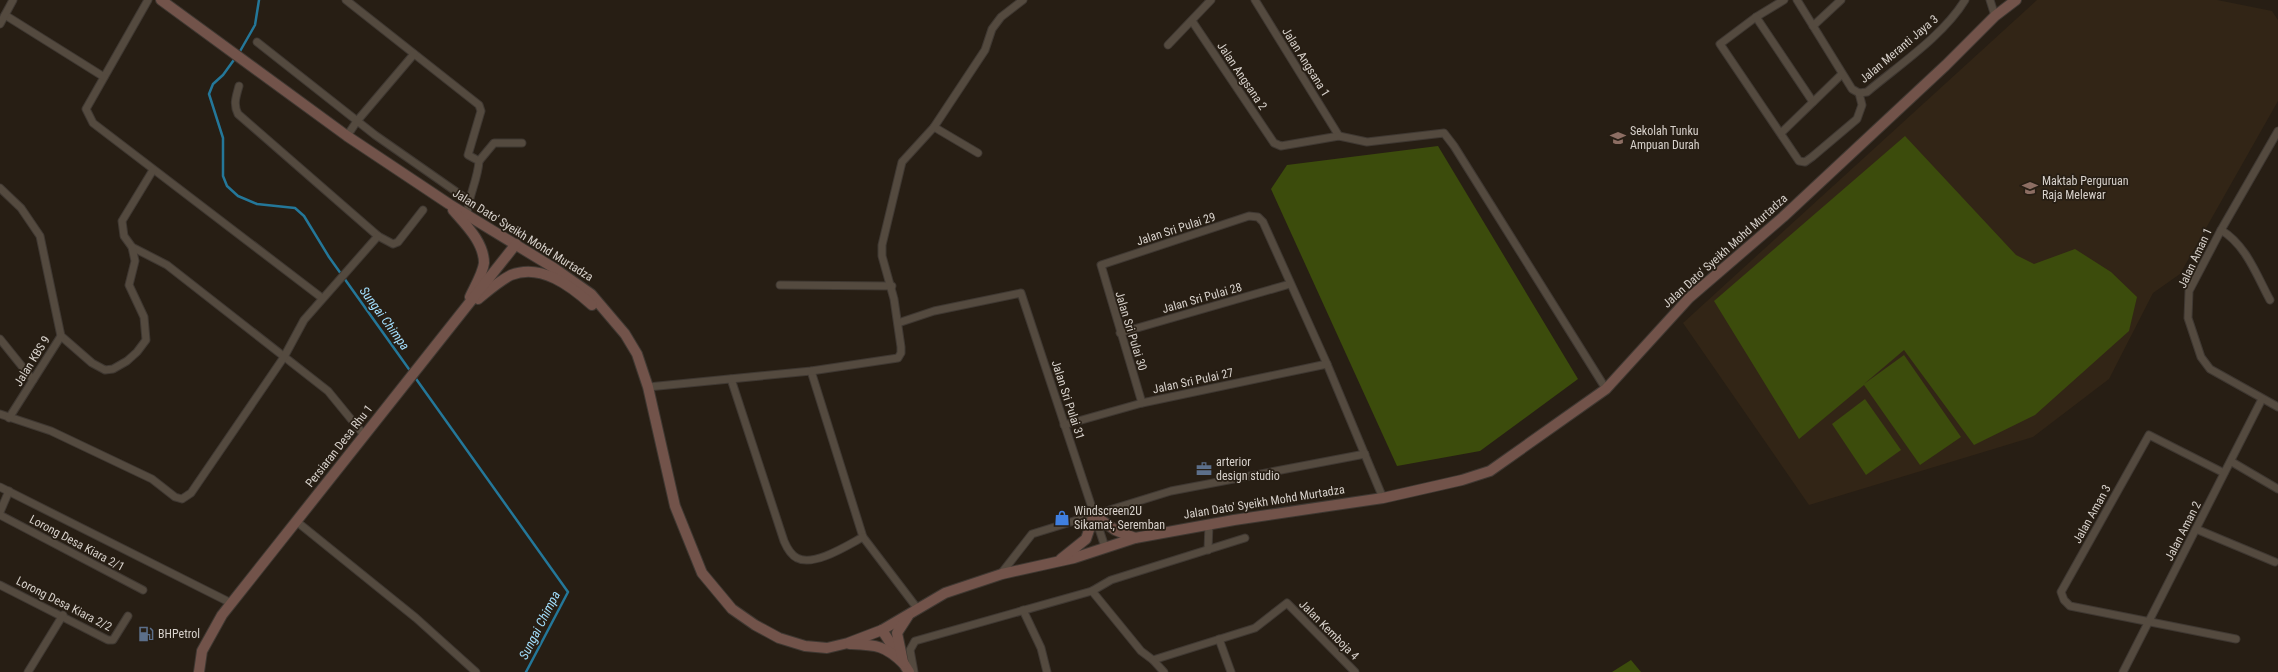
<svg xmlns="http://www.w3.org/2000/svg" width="2278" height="672" font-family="'Roboto Condensed',sans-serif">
	<rect width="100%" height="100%" fill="#271e14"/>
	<!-- built -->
	<path fill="#322516" d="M2037,0H2217L2272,11L2278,20V101L2180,274L2153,293L2109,379L2033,437L1809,505L1683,323Z"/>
	<!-- grass -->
	<g fill="#3c4c0c">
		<path d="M1905,136L2016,255L2034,264L2075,249L2111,272L2137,297L2129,331L2035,415L1974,445L1904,350L1864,384L1904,355L1961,437L1920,465L1864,385L1799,439L1714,301Z"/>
		<path d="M1438,146L1578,379L1480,451L1397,466L1271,189L1287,165Z"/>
		<path d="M1865,399L1901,450L1866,475L1832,424Z"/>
		<path d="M1631,660L1641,672H1612Z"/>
	</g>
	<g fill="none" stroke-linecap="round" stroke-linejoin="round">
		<!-- stream -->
		<g stroke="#247799" stroke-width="2.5">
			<path d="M239,53L255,25L259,0"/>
			<path d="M236,57L223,75L213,84L209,94L223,138V176L227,186L238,196L257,204L295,208L304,216L329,257L411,372"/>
			<path d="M414,376L568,592L526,672"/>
		</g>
		<defs>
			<g id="street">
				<path d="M148,0L86,109L93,123L322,298"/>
				<path d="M346,0L479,105L481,111L468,155L479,161C478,180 468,196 467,215"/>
				<path d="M1255,0L1339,136"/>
				<path d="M1784,0L1756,17L1720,44L1799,161L1805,162L1812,157L1857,119L1862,105L1859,93"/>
				<path d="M1797,0L1852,89L1859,93"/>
				<path d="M1990,0L1995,16"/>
				<path d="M5,15L104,77"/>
				<path d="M1756,17L1813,102"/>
				<path d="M1192,21L1274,143L1281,146L1339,136L1367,142L1444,133L1454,146L1606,389"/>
				<path d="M0,24L13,0"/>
				<path d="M1813,26L1841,0"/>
				<path d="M257,42L375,135L468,200"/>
				<path d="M1168,45L1211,0"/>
				<path d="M239,86C236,97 233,104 238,114L378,236L393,244L398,242L423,210"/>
				<path d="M1859,93L1867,92C1899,65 1944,35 1965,0"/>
				<path d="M934,127L978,153"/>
				<path d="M2278,131L2221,230L2189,291L2188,318L2201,357L2210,369L2278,407"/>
				<path d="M1781,133L1842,74"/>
				<path d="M347,136L357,121L414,54"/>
				<path d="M479,161L494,143H522"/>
				<path d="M153,170L122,221L124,236L132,247L167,265L328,391L364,435"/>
				<path d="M0,188L21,208L40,236L61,336L92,363L105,370L113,369L127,361L137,352L146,340L144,317L129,285L135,261L132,247"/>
				<path d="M2221,230C2246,245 2256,274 2270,300"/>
				<path d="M780,285L892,286"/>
				<path d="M898,323L934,311L1021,293L1105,547"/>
				<path d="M1120,333L1290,284"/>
				<path d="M0,339L33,380"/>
				<path d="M811,371L863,537L917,608"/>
				<path d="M731,379L784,541C787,548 791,555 797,558C814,567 848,545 863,537"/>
				<path d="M648,387L811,371L898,358L901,353V347L894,299L882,256V245L902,162L934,127L985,50L992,29L1001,17L1023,0"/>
				<path d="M1142,403L1101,265L1249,216L1258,217L1263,222L1327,364L1383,498"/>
				<path d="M0,414L51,431L152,479L175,497L182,499L191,493L284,357L304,320L378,236"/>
				<path d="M9,418L61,336"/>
				<path d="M1064,425L1142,403L1327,364"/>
				<path d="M2232,462L2278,489"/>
				<path d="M2224,473L2149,435L2061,592L2064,600L2070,606L2236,639"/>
				<path d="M0,487L231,603"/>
				<path d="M0,512L9,491"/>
				<path d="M0,515L143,590"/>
				<path d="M296,521L416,618L476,672"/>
				<path d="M2196,529L2275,562"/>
				<path d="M1208,550L1209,524"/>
				<path d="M1000,575L1032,534L1171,491L1365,454"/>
				<path d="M0,585L108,640H113L128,616"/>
				<path d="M1092,591L1141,651L1153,660L1255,628L1287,603L1355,672"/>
				<path d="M1023,610L1041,648L1047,672"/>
				<path d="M1219,639L1231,672"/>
				<path d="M1153,660L1164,672"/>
				<path d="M28,672L63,615"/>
				<path d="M914,672L910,650L915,641L1092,591L1111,580L1245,538"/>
				<path d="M2123,672L2262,399"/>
			</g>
			<g id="secondary">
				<path d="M161,0L347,136L449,204L554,268L591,294L625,334L637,354L648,387L675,506L702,573L732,609L755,625L779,638L805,646L827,648L848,643L882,630L945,593L1002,574L1074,558L1135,538L1234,520L1383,498L1462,480L1490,471L1606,389L1689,298L1783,217L1946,65L1995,16L2016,0"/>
				<path d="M453,210C465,224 484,242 484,263C483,273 474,288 470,297"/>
				<path d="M478,299C488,291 499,281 511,275C541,263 571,286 592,305"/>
				<path d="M1094,515L1115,530L1135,538"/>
				<path d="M1061,559L1086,539L1094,515"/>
				<path d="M882,630L909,672"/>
				<path d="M850,644C876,645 885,645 904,664"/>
				<path d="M903,662L897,633L908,616"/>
				<path d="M199,672L202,651L222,615L516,244"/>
			</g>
		</defs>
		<!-- street casing -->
		<use href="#street" stroke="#3f3832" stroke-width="9"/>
		<!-- secondary casing -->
		<use href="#secondary" stroke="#3f3832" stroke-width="12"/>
		<!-- street -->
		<use href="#street" stroke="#544a3f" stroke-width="7"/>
		<!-- secondary -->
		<use href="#secondary" stroke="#72534a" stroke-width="10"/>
	</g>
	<!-- icons -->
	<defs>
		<symbol id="school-bare" viewBox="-9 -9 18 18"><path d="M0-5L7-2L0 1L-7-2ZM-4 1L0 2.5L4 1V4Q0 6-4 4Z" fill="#8d6e63" stroke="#271e14" stroke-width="2.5" paint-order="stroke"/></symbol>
		<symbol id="university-bare" viewBox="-9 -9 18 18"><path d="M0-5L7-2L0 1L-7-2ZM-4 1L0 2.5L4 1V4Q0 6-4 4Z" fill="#8d6e63" stroke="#271e14" stroke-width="2.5" paint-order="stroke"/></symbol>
		<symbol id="office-bare" viewBox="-9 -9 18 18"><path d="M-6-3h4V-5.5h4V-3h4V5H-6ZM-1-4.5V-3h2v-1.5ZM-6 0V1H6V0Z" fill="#5c6f8a" stroke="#271e14" stroke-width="2.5" paint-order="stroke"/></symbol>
		<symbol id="shop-bare" viewBox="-9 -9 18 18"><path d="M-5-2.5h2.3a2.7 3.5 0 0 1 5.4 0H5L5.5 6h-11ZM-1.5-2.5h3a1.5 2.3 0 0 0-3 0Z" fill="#3f7fe0" stroke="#271e14" stroke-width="2.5" paint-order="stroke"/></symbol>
		<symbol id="fuel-bare" viewBox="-9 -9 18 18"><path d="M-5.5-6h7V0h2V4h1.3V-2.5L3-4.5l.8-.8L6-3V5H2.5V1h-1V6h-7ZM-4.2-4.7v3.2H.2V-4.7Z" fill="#5c6f8a" stroke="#271e14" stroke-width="2.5" paint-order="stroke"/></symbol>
	</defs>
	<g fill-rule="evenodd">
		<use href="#school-bare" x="1607" y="127" width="22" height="22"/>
		<use href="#university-bare" x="2019" y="177" width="22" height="22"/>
		<use href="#office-bare" x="1193" y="458" width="22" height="22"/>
		<use href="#shop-bare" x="1051" y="507" width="22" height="22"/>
		<use href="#fuel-bare" x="135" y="623" width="22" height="22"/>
	</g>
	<g text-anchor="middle" stroke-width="3.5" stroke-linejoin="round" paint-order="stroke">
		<!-- street labels -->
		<g font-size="12" fill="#d7d1cb" stroke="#271e14">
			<text transform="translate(1899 49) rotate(-40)" y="4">Jalan Meranti Jaya 3</text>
			<text transform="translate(1306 62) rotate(58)" y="4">Jalan Angsana 1</text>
			<text transform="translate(1242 76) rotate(56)" y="4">Jalan Angsana 2</text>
			<text transform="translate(1176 229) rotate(-18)" y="4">Jalan Sri Pulai 29</text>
			<text transform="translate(523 235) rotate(32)" y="4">Jalan Dato' Syeikh Mohd Murtadza</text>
			<text transform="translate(1725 251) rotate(-42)" y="4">Jalan Dato' Syeikh Mohd Murtadza</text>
			<text transform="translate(2195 258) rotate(-65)" y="4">Jalan Aman 1</text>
			<text transform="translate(1202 298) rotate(-16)" y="4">Jalan Sri Pulai 28</text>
			<text transform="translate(1131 331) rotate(73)" y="4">Jalan Sri Pulai 30</text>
			<text transform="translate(32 361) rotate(-58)" y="4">Jalan KBS 9</text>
			<text transform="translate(1193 381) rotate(-12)" y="4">Jalan Sri Pulai 27</text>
			<text transform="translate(1068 400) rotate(72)" y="4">Jalan Sri Pulai 31</text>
			<text transform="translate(339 446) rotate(-52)" y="4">Persiaran Desa Rhu 1</text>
			<text transform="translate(1264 502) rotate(-9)" y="4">Jalan Dato' Syeikh Mohd Murtadza</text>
			<text transform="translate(2092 514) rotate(-61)" y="4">Jalan Aman 3</text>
			<text transform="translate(2183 531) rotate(-63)" y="4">Jalan Aman 2</text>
			<text transform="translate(77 543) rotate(28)" y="4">Lorong Desa Kiara 2/1</text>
			<text transform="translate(64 604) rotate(27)" y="4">Lorong Desa Kiara 2/2</text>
			<text transform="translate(1329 630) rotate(45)" y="4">Jalan Kemboja 4</text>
		</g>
		<!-- poi labels -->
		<g font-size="12" fill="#d7d1cb" stroke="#271e14" text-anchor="start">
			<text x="1630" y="135">Sekolah Tunku<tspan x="1630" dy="14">Ampuan Durah</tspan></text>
			<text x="2042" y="185">Maktab Perguruan<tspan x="2042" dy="14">Raja Melewar</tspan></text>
			<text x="1216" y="466">arterior<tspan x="1216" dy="14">design studio</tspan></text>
			<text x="1074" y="515">Windscreen2U<tspan x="1074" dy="14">Sikamat, Seremban</tspan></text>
			<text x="158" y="638">BHPetrol</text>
		</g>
		<!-- water labels -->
		<g font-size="13" font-style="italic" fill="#a1ddfb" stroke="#271e14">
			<text transform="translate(385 318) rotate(54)" y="5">Sungai Chimpa</text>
			<text transform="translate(539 625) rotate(-63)" y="5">Sungai Chimpa</text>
		</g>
	</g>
</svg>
